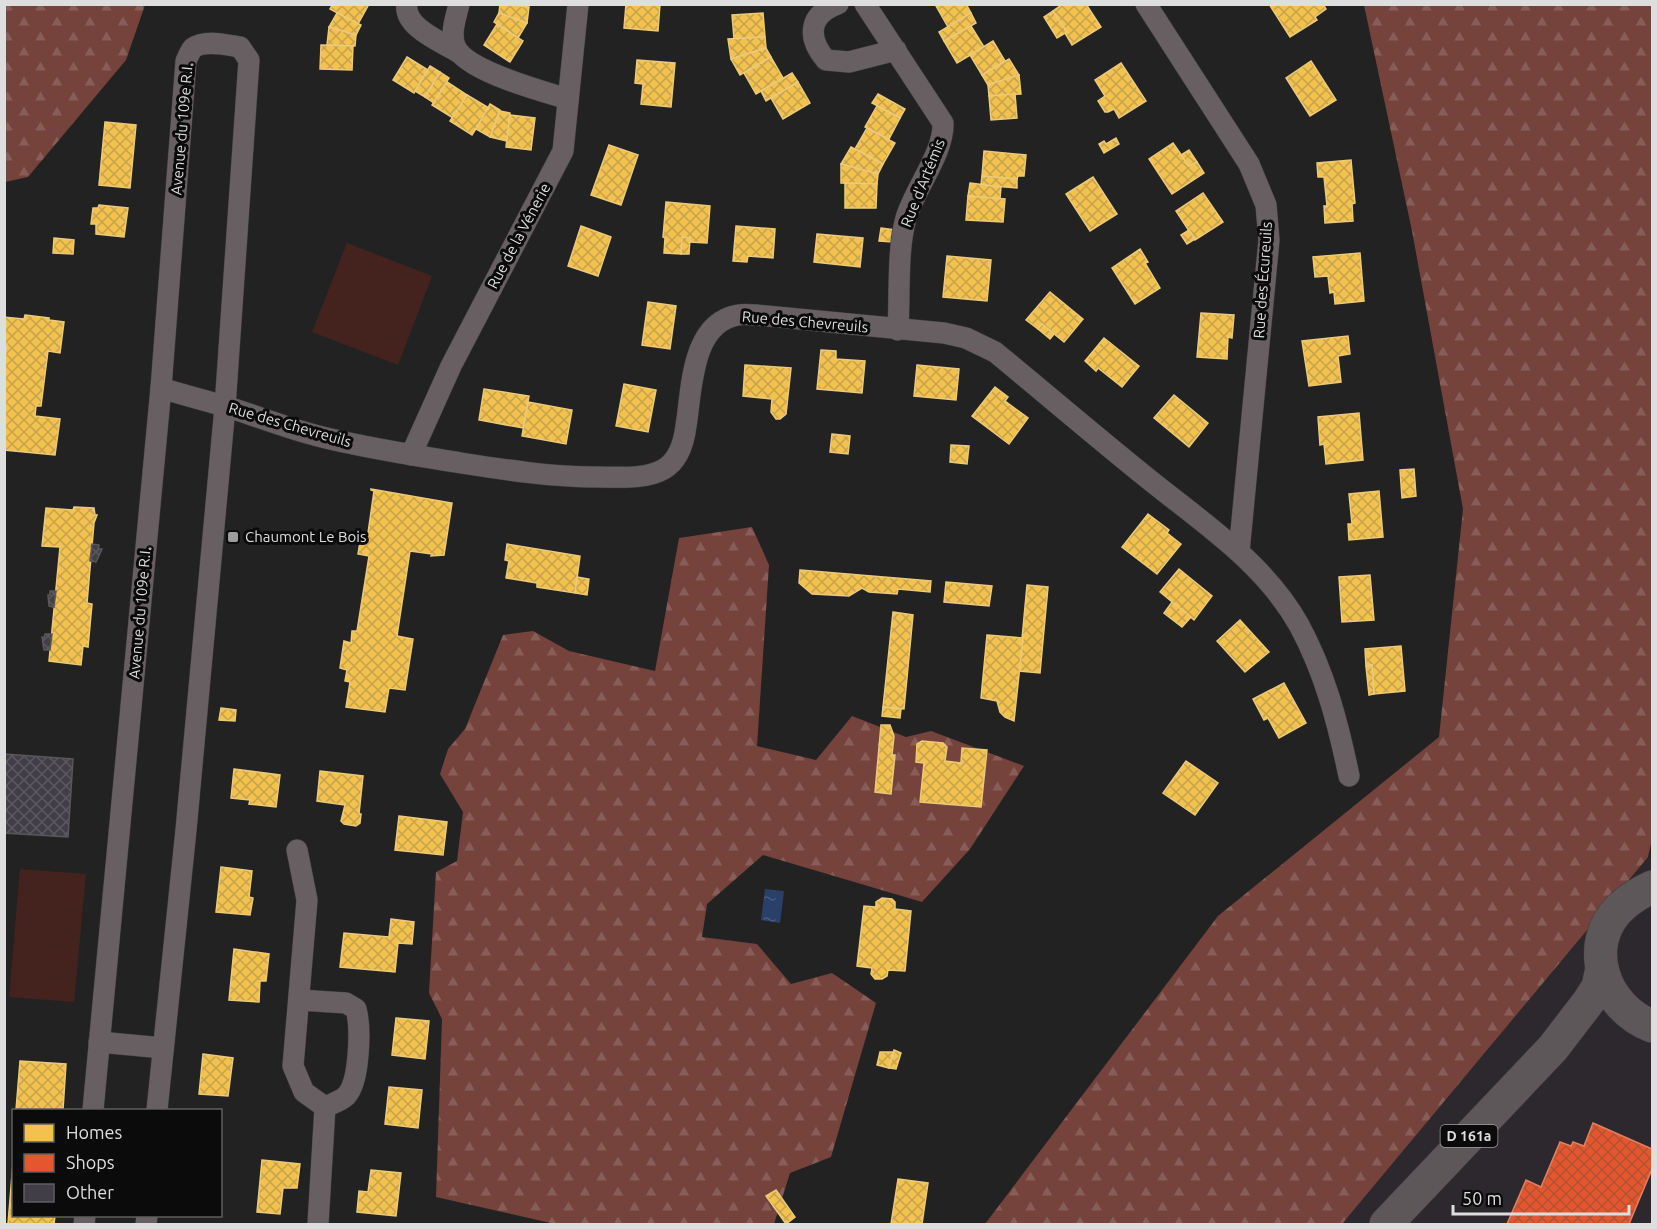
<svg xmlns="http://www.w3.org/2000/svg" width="1657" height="1229" font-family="Ubuntu,sans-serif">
	<defs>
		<pattern id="forest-firs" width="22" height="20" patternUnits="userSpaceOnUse" patternTransform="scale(1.5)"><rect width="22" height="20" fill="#75423c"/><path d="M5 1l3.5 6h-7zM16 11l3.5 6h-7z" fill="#885d58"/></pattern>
		<pattern id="water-ripples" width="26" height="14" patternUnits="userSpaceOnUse" patternTransform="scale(1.5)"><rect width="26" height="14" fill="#2b4069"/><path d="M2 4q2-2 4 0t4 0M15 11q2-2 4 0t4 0" fill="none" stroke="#495b7e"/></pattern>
		<pattern id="homes-cross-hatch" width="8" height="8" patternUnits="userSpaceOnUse" patternTransform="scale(1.5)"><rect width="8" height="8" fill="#f2c14e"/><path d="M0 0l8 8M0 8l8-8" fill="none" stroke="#c6a24b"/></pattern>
		<pattern id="shops-cross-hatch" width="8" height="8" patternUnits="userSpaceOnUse" patternTransform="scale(1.5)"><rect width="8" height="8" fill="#e4572e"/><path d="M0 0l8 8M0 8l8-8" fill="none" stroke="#b45134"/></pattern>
		<pattern id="building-cross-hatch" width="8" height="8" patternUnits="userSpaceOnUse" patternTransform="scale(1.5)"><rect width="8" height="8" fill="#413e48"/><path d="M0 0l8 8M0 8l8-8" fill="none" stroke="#5c5962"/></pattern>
	</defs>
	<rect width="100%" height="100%" fill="#222"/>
	<!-- built -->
	<path fill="#2d282d" d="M1648,857L1652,859V1224H1342Z"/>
	<!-- grass -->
	<g fill="#44231f">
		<path d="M347,243L432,276L398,365L312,332Z"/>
		<path d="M20,869L86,874L74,1002L9,997Z"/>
	</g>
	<!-- forest -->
	<g fill="url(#forest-firs)">
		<path d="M4,5H145L126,60L28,177L5,182Z"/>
		<path d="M1364,5H1652V839L1648,857L1342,1224H985L1218,916L1439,737L1463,509L1412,231Z"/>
		<path d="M752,527L769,565L757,746L816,760L852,716L906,737L931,731L1024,766L970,849L922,902L763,855L707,904L702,937L757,944L791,984L832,973L876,1003L831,1157L790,1173L774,1224H555L436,1197L442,1019L429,993L436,872L457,861L463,812L440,774L448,749L465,729L503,635L533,631L569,651L655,671L679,538Z"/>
	</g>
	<!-- water -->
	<path fill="url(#water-ripples)" d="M765,889L784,891L780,923L761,920Z"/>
	<!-- homes -->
	<g fill="url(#homes-cross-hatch)" stroke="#ecca7a" stroke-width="1.5">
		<path d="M333,4H369L358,24L330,9Z"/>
		<path d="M500,4L529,7L527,23L499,13Z"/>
		<path d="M626,4H660L658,31L624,28Z"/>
		<path d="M938,4H966L971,13L948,27L936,6Z"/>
		<path d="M1063,4H1086L1101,27L1072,45L1065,33L1067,32L1053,11Z"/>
		<path d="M1269,4H1323L1326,9L1315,17L1317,20L1290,37Z"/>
		<path d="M1053,11L1067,32L1057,38L1044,17Z"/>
		<path d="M337,13L361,25L356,35L329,27Z"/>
		<path d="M499,13L527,23L518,38L494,22Z"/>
		<path d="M763,13L765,37L734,39L732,15Z"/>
		<path d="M971,13L976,23L944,41L939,32Z"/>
		<path d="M497,24L523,41L510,62L484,45Z"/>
		<path d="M971,26L984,47L957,63L944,41Z"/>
		<path d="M329,27L356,35L355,46L327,45Z"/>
		<path d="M765,37L766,48L731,59L728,39Z"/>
		<path d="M993,41L1005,61L982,75L970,55Z"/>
		<path d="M321,45L353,46L352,70L320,69Z"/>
		<path d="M766,48L771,57L740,75L731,59Z"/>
		<path d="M407,57L428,70L414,93L393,80Z"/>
		<path d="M771,57L783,78L756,94L744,73Z"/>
		<path d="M1009,59L1019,75L988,85L982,75Z"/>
		<path d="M637,60L675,63L671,107L641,104L643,84L635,83Z"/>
		<path d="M1311,61L1336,100L1310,116L1286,78Z"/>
		<path d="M1121,63L1146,101L1119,118L1114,109L1108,112H1105L1098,101L1105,96L1095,80Z"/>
		<path d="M430,66L440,72L425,97L415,91Z"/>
		<path d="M440,72L449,78L434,103L425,97Z"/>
		<path d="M792,73L798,82L766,101L761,91Z"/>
		<path d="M1019,75L1021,94L989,96L988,85Z"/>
		<path d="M447,82L467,95L453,118L432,105Z"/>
		<path d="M798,82L810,103L783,119L771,98Z"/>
		<path d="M878,94L905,109L900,118L872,103Z"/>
		<path d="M1015,94L1017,118L991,120L989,96Z"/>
		<path d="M467,95L489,108L472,135L450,121Z"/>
		<path d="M490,104L500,110L490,137L476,129Z"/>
		<path d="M877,106L900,118L889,139L865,127Z"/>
		<path d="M500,111L510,113L507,141L490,137Z"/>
		<path d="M510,115L535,118L531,150L506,147Z"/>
		<path d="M105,122L136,125L130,188L99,185Z"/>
		<path d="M867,128L895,143L883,164L855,149Z"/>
		<path d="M1116,138L1119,144L1104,153L1099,144L1104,141L1106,144Z"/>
		<path d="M1173,143L1189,166L1197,162L1204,173L1172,194L1149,159Z"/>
		<path d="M609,145L638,155L621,205L591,195Z"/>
		<path d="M851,147L883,164L878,174L841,164Z"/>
		<path d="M1189,150L1197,162L1189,166L1181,155Z"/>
		<path d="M984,151L1026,155L1024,176H1018L1017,179L982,176Z"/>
		<path d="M1351,160L1355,203L1352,204L1353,221L1325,223L1324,206H1327L1324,177H1318L1317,163Z"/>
		<path d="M841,164L878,174L877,184L841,183Z"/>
		<path d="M982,176L1017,179V188L981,185Z"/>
		<path d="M1093,177L1117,214L1090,231L1066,194Z"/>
		<path d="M845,183L877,184L876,208H845Z"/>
		<path d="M970,183L1001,187L1000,199L968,196Z"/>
		<path d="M1203,193L1223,222L1195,240L1176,211Z"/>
		<path d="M968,196L1005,199L1003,222L966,220Z"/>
		<path d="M666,202L710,206L707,243L690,242V238L682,237L681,254L664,253L665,238L663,237Z"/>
		<path d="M99,205L128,208L124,237L96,234V224H91L93,208H98Z"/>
		<path d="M581,226L611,237L598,276L568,266Z"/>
		<path d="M736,226L775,229L773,258L748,256L747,262L733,261Z"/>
		<path d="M881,228L895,230L893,242L879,241Z"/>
		<path d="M1189,230L1195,239L1187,244L1181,235Z"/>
		<path d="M817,234L863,238L860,267L814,262Z"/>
		<path d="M682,237L690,238L689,254H681Z"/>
		<path d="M54,238L74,240L73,254L53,253Z"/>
		<path d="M1140,249L1148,262L1145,263L1160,288L1135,304L1112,268Z"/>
		<path d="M1360,253L1364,301L1335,304L1334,292L1330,293L1328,276L1315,277L1313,257Z"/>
		<path d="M947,256L991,260L987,301L943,297Z"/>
		<path d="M1050,292L1083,319L1064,342L1042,324L1038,329L1026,320Z"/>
		<path d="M648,302L676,306L670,349L642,345Z"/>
		<path d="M1201,313L1234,315L1232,338L1228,337L1227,359L1197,357Z"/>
		<path d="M25,315L49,318V320L64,322L60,353L48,351L41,406H36L35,416L60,419L55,455L4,450V368L7,344H4L6,322L4,317L24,319Z"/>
		<path d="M1042,324L1054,334L1050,339L1038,329Z"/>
		<path d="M1348,336L1350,354L1338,356L1341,382L1309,386L1302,341Z"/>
		<path d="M1104,338L1139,366L1122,387L1098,368L1096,371L1085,361Z"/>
		<path d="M821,350L836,351V359L865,361L862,393L817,389Z"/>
		<path d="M745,365L791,368L786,414L780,419H776L771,412L772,399L743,396Z"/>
		<path d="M917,365L959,369L956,400L914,396Z"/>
		<path d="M624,384L656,390L648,432L616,426Z"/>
		<path d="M995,387L1008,397L1005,401L1028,418L1009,444L972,416Z"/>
		<path d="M484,389L529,396L523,428L479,420Z"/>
		<path d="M1174,395L1208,423L1189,447L1154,418Z"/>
		<path d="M528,402L572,410L566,444L522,436Z"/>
		<path d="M1359,413L1363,460L1326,464L1324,444L1320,445L1318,417Z"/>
		<path d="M832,434L850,436L848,454L830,452Z"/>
		<path d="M951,445L969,446L967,464L950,462Z"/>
		<path d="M1414,469L1416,496L1402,498L1400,470Z"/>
		<path d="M371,489L452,503L444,555L431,556L432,554L410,551L397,636L413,639L405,690L389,688L385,712L346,707L350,682L345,681L347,670L340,668L344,641L351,643L352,631H357L369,556L358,554L360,542L367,540L374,491L371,490Z"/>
		<path d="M1379,491L1383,537L1349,540L1348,524H1352L1349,494Z"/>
		<path d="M74,507L94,508L95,515H97L94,523L87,603L92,604L88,647L83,646L81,665L49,661L60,547L42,546L46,508L73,510Z"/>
		<path d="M1148,514L1169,530L1167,533L1181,544L1157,574L1122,547Z"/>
		<path d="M507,544L580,556L575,593L537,587V583L506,578L509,561L505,560Z"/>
		<path d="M1179,569L1212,596L1194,620L1160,592Z"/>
		<path d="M800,570L931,581L930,592L898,589L897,594L869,592L862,588L849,596L812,594L799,583Z"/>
		<path d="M1370,575L1374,620L1342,622L1339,577Z"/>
		<path d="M577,577L589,579L587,595L575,593Z"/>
		<path d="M946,582L992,586L989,606L944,602Z"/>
		<path d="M1027,585L1048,587L1040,673L1019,671Z"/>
		<path d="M1172,602L1191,617L1182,627L1164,613Z"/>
		<path d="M893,612L913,615L904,709L883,707Z"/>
		<path d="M1240,620L1269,652L1245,672L1217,641Z"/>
		<path d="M987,635L1023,638L1014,721L1005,717L1000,712L997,701L981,698Z"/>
		<path d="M1401,646L1405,691L1374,694L1372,665L1366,666L1365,649Z"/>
		<path d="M1372,665L1374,694L1369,695L1366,666Z"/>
		<path d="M1284,683L1306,723L1279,738L1268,718L1264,720L1253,699Z"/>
		<path d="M883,707L901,709L900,718L882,716Z"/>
		<path d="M221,708L236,710L235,721L219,720Z"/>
		<path d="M881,725H890L894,736L892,755H895L891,794L875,792Z"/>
		<path d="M922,741L943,743L947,747L945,761L961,763L962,748L987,750L981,807L920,802L924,763L916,762L917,744Z"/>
		<path d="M1186,761L1218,783L1195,815L1163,793Z"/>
		<path d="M234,769L280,775L276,807L249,804L250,800L231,798Z"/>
		<path d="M320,771L363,776L359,814H361L360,823L356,826L344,824L341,821L345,805L317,801Z"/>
		<path d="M399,816L447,822L443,855L395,850Z"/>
		<path d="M221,867L252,871L249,897L253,898L250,915L216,912Z"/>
		<path d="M882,898L892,899L895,902V909L911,911L905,971L888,970L887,976L882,979H875L871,974L872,968L857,966L864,906L876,907V902Z"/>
		<path d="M391,919L414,922L412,944L398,943L395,972L340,967L344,933L389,937Z"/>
		<path d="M234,949L269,954L266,981H260L259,1002L229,1000Z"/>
		<path d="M396,1018L429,1021L425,1059L392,1055Z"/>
		<path d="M894,1050L901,1053L896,1069L889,1068Z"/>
		<path d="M880,1052H893L889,1068L877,1065Z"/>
		<path d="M203,1054L233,1058L228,1096L199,1094Z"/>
		<path d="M20,1061L66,1064L63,1110H16Z"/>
		<path d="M389,1087L422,1090L418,1128L385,1124Z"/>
		<path d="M14,1150V1216H55L54,1224H8Z"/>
		<path d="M262,1160L300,1164L297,1188H283L280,1214L257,1212Z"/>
		<path d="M371,1170L401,1173L396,1216L357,1212L359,1191L368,1192Z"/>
		<path d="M898,1179L928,1183L922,1224H891Z"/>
		<path d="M776,1190L795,1217L786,1224L766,1196Z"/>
	</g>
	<!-- shops -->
	<path fill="url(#shops-cross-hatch)" stroke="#e28063" stroke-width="1.5" d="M1593,1123L1652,1149V1169L1629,1224H1507L1526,1180L1541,1187L1560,1142L1571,1146L1573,1142L1584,1146Z"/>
	<!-- building -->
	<g fill="url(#building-cross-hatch)" stroke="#585858" stroke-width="1.5">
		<path d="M92,544L99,545L98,549H102L96,562L90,561Z"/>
		<path d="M50,591H56L54,607L49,606L48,595H50Z"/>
		<path d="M45,634H52L50,650H44L42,637L44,638Z"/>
		<path d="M4,754L73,759L68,837L4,833Z"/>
	</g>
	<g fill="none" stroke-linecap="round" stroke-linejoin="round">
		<defs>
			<g id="street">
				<path d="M407,4C403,27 442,42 458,52"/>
				<path d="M459,4C456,18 450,32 455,46C465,71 542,91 568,99"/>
				<path d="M838,4C808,15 807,38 826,60L849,62L896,50"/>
				<path d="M865,4L943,123C944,153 915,188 906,218C897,249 900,296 898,330"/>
				<path d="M1146,4L1249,164L1266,205L1269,240L1239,552"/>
				<path d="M161,388C190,397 220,404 249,414C272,422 294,430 318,436C365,448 413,455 461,463C506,470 551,477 597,477C618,477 645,480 664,469C679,460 684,442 686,426C692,389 691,323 738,315C744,314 751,315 756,315L944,333L966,338L995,352C1045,393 1095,436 1146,477C1200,521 1264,562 1299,625C1325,673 1338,723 1349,776"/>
				<path d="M411,455L451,366L563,151L578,4"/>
				<path d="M297,850L307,900L293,1066L304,1092L325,1107L318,1224"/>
				<path d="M299,1000L346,1003L356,1009C361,1027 360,1082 346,1096C341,1101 331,1104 325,1107"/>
				<path d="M99,1042L163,1048"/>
				<path d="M93,1110L161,388L186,61C188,57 190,51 193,48C205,39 227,45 240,47L249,60L225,407L186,830L157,1110"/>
				<path d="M84,1224L85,1216"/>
				<path d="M146,1224L147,1216"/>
			</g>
			<g id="primary">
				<path d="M1652,887C1641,892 1631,898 1621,907C1581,945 1604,1008 1652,1026"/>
				<path d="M1386,1224L1553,1048L1589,1001L1598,987L1602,968"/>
			</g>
		</defs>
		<!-- street casing -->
		<use href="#street" stroke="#3c3c3c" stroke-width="22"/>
		<!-- primary casing -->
		<use href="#primary" stroke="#3c3c3c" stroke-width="34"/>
		<!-- street -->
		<use href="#street" stroke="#675f62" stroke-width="21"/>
		<!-- primary -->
		<use href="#primary" stroke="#5e5759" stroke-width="33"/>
	</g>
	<!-- markers -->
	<rect fill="#9d9c9d" stroke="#0b0b0b" stroke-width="2" x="227" y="531" width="12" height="12" rx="3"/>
	<g text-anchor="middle" stroke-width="6" stroke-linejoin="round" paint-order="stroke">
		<!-- shield labels -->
		<rect fill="#0b0b0b" stroke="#9f9f9f" stroke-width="1.5" x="1440.5" y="1125" width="57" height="22" rx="4.5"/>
		<g font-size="14" font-weight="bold" fill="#dfdedf">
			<text x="1469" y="1141">D 161a</text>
		</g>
		<!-- street labels -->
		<g font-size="15" fill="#dfdedf" stroke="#0b0b0b">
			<text transform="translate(182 129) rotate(-85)" y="5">Avenue du 109e R.I.</text>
			<text transform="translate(923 183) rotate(-68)" y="5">Rue d'Artémis</text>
			<text transform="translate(519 236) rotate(-62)" y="5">Rue de la Vénerie</text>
			<text transform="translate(1263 280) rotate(-86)" y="5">Rue des Écureuils</text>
			<text transform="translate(805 322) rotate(5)" y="5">Rue des Chevreuils</text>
			<text transform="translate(290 425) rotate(16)" y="5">Rue des Chevreuils</text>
			<text transform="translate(140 613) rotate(-85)" y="5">Avenue du 109e R.I.</text>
		</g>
		<!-- poi labels -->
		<g font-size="15" fill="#dfdedf" stroke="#0b0b0b" text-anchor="start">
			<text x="245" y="542">Chaumont Le Bois</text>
		</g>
	</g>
	<!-- border -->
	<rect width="1657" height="1229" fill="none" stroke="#dfdedf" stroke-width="12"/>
	<!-- legend -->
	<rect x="12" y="1109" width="210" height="108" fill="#0b0b0b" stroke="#605f60" stroke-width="1.5"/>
	<rect x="24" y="1124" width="30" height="18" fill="#f2c14e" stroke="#605f60" stroke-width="1.5"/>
	<text x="66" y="1139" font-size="18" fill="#dfdedf">Homes</text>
	<rect x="24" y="1154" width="30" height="18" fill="#e4572e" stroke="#605f60" stroke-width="1.5"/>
	<text x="66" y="1169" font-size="18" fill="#dfdedf">Shops</text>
	<rect x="24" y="1184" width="30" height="18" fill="#413e48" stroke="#605f60" stroke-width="1.5"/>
	<text x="66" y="1199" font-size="18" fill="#dfdedf">Other</text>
	<!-- scale -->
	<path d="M1453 1205v9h176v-9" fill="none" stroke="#dfdedf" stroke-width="3"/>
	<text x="1462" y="1205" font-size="18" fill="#dfdedf" stroke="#0b0b0b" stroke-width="4.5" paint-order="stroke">50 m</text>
</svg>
